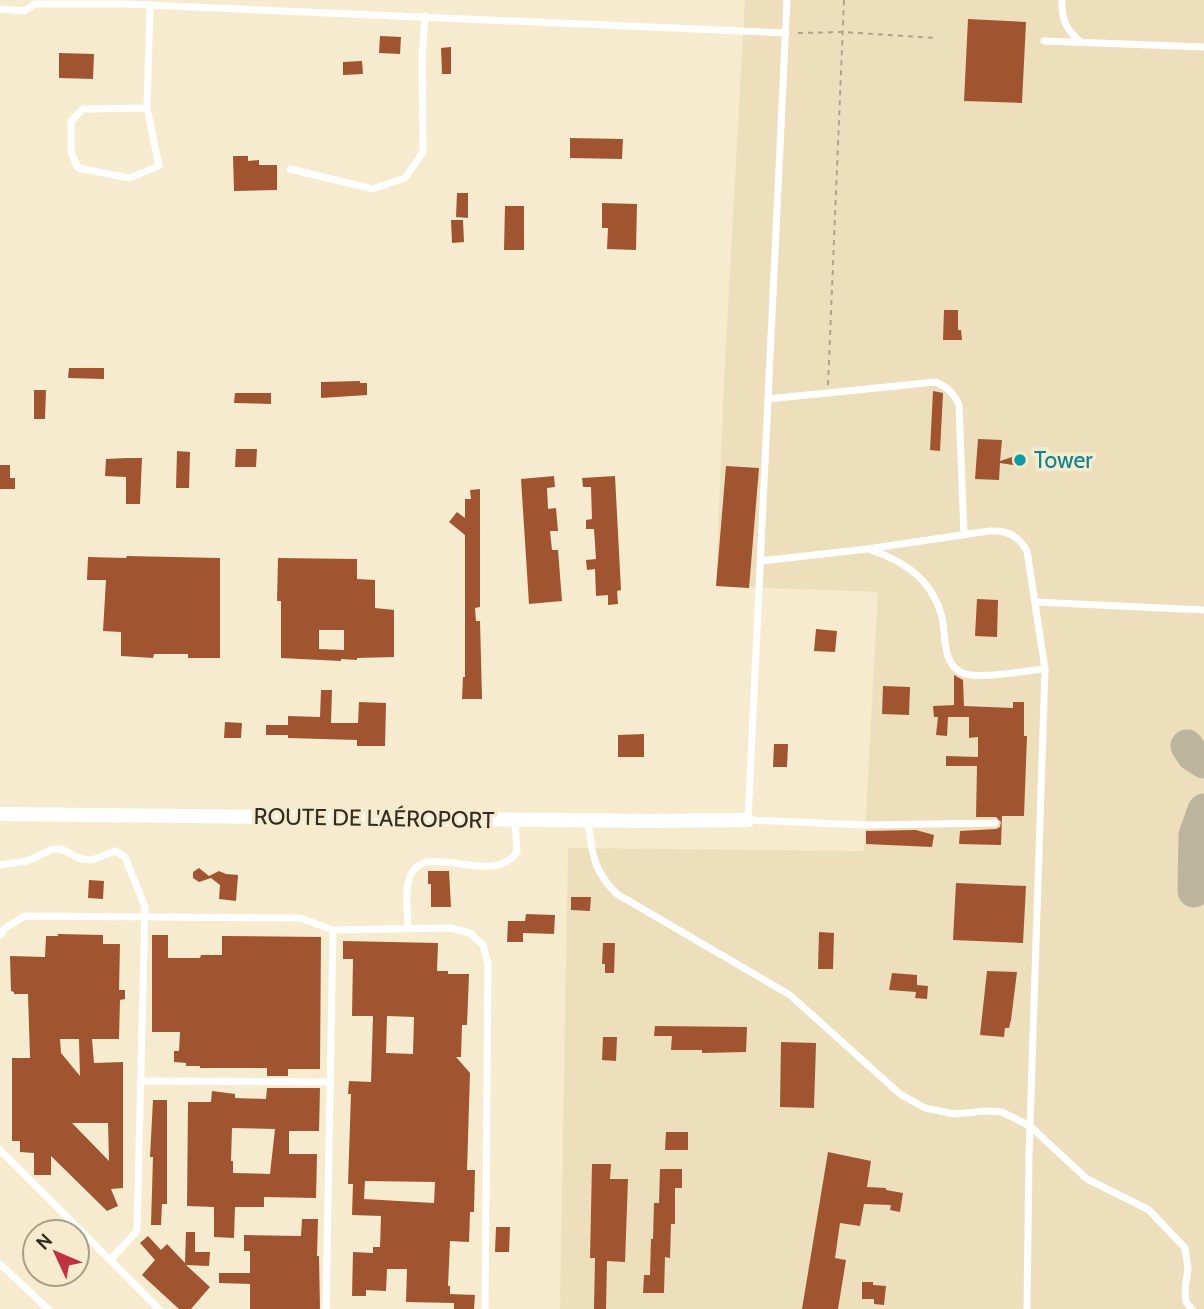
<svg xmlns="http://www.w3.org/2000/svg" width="1204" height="1309" font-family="Cabin,sans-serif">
	<rect width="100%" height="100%" fill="#f6ebcf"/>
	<!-- built -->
	<path fill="#eddfbc" d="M745,0H1204V1309H560L568,848L864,851L878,592L716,586L724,381Z"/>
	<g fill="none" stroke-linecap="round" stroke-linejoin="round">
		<!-- taxiway -->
		<g stroke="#bdb49e" stroke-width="33">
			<path d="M1187,746L1193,755L1204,762"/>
			<path d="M1194,891L1195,835L1204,810"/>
		</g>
	</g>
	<!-- building -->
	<g fill="#a05530" fill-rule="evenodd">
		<path d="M968,19L1026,22L1022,103L964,101Z"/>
		<path d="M380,36L401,37L400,54L379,53Z"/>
		<path d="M451,47V74H442L441,48Z"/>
		<path d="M59,53L94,54L93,79L59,78Z"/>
		<path d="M362,61L363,74L343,75V62Z"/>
		<path d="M570,138L623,139L622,159L570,158Z"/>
		<path d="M233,156H248V161L259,160V165H277V190L234,191Z"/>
		<path d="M457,193H468V218L456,217Z"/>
		<path d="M602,203L637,204L636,250L607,249L608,228H602Z"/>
		<path d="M505,206H524V250H504Z"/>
		<path d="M451,220H463L464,242L452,243Z"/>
		<path d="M944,310H958V330H961L962,340H943Z"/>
		<path d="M69,368H104V379L68,378Z"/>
		<path d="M360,381V383H367V395L321,398V382Z"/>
		<path d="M34,390H46L45,419H34Z"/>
		<path d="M933,391L943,393L940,451L930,450Z"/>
		<path d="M235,393H271V404L234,403Z"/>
		<path d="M978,439L1002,440L1000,461L1021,454L1026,459L1025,463L1019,466L1000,463L999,480L975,479Z"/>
		<path d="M236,449H257L256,467H235Z"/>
		<path d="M177,451L190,452L189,488H176Z"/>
		<path d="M127,458H142L140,504H126V477L105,476L106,459Z"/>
		<path d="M0,465H10V478H15V489H0Z"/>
		<path d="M726,466L759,468L749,588L716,586Z"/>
		<path d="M554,476L555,487L547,488L548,509L556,508L558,531H550L552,550H558L562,601L529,604L521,479Z"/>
		<path d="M615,476L621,590L617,591L618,604L608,605V595L596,596L595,569L587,570L586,560L596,559L594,529H586V520L592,519L591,487H583L582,478Z"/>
		<path d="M480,489V607L475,608L476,621H480L482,699H462L463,677H465V535L449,522L457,512L465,518V499H471L470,490Z"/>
		<path d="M127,556L220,558V658H188V654H154L153,658L121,656V632L103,631L106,580H87L88,557L126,558Z"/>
		<path d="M278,558L357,559V579L375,580V608L394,610V657L357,658V660L341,659V661L281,658V601H277ZM319,630H344V650L319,649Z"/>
		<path d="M977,599L998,600L997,637L975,636Z"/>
		<path d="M816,629L837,631L835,652L814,651Z"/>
		<path d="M954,675L963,680L964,706L1013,708V702H1024V736H1027L1024,816H1002L1001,845L959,844L960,831L996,829L1000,827L1001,822L996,817H976L977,766H946V756L978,757V737L969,738V717H948L947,736L936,735L938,717H934L933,706L954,705Z"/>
		<path d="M883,686L910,687L909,715L882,714Z"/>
		<path d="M321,690H332L331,723H358L359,702L386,703L385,746H357V740L288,738V735H266V725H288V716L320,717Z"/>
		<path d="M225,722L242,723L241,738H224Z"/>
		<path d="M644,734V757H618V735Z"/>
		<path d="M774,744H788L787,767H773Z"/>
		<path d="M916,830L934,835L932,847L866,844V831Z"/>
		<path d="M199,868L209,876L219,871L226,874L238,875L236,901L219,899L220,885L211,878L199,882L193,878V872Z"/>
		<path d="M428,871H449L451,907H431V884H428Z"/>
		<path d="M89,880L104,881L103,899L88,898Z"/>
		<path d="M956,883L1026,886L1023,943L953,940Z"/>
		<path d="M571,897H591L590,911L571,910Z"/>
		<path d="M526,914L555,915L554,934L523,933V942H507L508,921H525Z"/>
		<path d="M819,932L834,933L833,969H818Z"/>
		<path d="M58,934L103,935V944H120L119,990H125V999L120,1000L119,1039H92L94,1063L123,1062V1188L111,1189L118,1206L107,1211L51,1156V1175H34V1153L20,1152V1141H12V1058H30L28,994H14V992L11,991L10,956L45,957L46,936H58ZM60,1039H79L80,1076L61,1053ZM72,1123H108L109,1161Z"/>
		<path d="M152,935H168V958H200L201,955H222V936L321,937L320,1069H288V1076H267V1068H200V1066H186V1063L174,1062V1051H179L180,1032H152Z"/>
		<path d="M343,941L438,943L437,971H448V974H469L467,1025H462L461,1057H456L470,1073L467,1170H475L474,1212H470L469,1242L450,1241L448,1286H450V1294L475,1295L474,1309H454V1303L406,1302L407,1269H387L386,1291L366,1290V1296H352L353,1252L373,1253V1247H380L381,1216L352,1215L353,1184H348L351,1094H348L349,1081L371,1082L373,1016H352L353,959H343ZM387,1016L414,1017L413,1054L386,1053ZM365,1181L435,1182L434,1203L364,1199Z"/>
		<path d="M603,943H615L614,973H605V964H602Z"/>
		<path d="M987,971L1017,972L1011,1020L1009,1028H1005L1004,1037L980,1035Z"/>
		<path d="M892,973L917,975V985L928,986L927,999L915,998L916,992L889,990Z"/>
		<path d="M655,1026L747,1027L746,1052L702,1053V1050H671L672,1036H654Z"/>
		<path d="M603,1037H617L616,1061L602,1060Z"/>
		<path d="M781,1042L816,1043L814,1108L780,1107Z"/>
		<path d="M267,1088H320L319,1131H289V1154H317L316,1198L264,1197V1207H235L234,1238L214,1237V1207L187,1206L188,1102H211L212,1091L235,1094V1098L266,1099ZM232,1128L275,1129L270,1174L233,1173V1161H231Z"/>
		<path d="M153,1100H167V1204H162L161,1225H151L153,1157H150Z"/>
		<path d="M666,1132H688V1150H665Z"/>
		<path d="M828,1152L871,1161L867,1187L886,1188V1190L903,1193L900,1212L890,1210L891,1205L864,1204L860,1226L840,1223L835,1258L846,1260L838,1309H802Z"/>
		<path d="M592,1164H611L610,1179H628L625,1262L607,1261L606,1309H594L595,1258H590Z"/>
		<path d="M660,1169H682V1188H675V1224H671L670,1258L665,1257L664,1293H643L644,1275H650L651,1239H653L654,1203H659Z"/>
		<path d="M302,1219H318L317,1256H319L320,1309H250V1284L219,1283V1273H250V1251H244V1235L301,1236Z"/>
		<path d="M496,1227H510L509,1252H495Z"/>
		<path d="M186,1232H195V1252H210L209,1266L186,1265L210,1287L191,1309H179L142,1275L155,1260L140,1243L148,1236L161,1250L167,1244L185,1263Z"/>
		<path d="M862,1282H873V1285L886,1286L884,1305L874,1304V1299H862Z"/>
	</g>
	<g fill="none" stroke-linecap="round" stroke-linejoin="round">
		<!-- path -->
		<g stroke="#aba38e" stroke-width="2" stroke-dasharray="5 5" stroke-linecap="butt">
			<path d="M798,33L843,32L935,38"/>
			<path d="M828,385L844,0"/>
		</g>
		<!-- lane -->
		<g stroke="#fff" stroke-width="7">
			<path d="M787,0L748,820L865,825L995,823"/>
			<path d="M1062,0C1061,19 1066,30 1081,42"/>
			<path d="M0,9L24,11L35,4H124L786,33"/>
			<path d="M1044,41L1204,47"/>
			<path d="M147,108L159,166L129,178L78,168L71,152V121L83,109L147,108L150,5"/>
			<path d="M290,169L373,189L405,178L423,152L422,56L425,16"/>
			<path d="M768,399L936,382C948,388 954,393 959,405L964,535"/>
			<path d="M871,550C905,561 933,581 942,617C946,635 942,661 960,672C976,681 1026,670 1045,669"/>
			<path d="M761,561L867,549L989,531C1007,530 1018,535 1027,551L1045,669L1029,1156L1027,1309"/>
			<path d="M1035,602L1204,610"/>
			<path d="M588,821C592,853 593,871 617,894L790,995L900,1094L925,1108L954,1114L986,1111L1002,1112L1030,1126L1087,1179L1149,1210L1185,1248L1188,1269L1185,1289L1186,1302L1192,1309"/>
			<path d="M0,865L27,861L53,849H61L81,859L92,860L115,851L125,857L145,907L137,1231L110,1260"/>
			<path d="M408,928C408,914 405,898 408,884C417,832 490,891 517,852L515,820"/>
			<path d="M0,935L5,928L25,916L300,918L333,930L450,928L470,933L483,945L488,964L485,1309"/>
			<path d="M141,1081L330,1082"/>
			<path d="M0,1150L159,1309"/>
			<path d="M0,1264L48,1309"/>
			<path d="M326,1309L333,930"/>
		</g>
		<!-- street -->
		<path stroke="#fff" stroke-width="14" d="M0,814L649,821L748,820"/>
	</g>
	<!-- markers -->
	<circle fill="#0f9aa8" stroke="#f6ebcf" stroke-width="2.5" cx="1020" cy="460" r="7"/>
	<g text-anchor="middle" stroke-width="7" stroke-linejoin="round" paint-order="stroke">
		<!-- culture labels -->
		<g font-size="23" fill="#0d838f" stroke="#f6ebcf" text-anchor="start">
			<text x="1034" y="468">Tower</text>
		</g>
		<!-- street labels -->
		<g font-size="23" fill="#312d23" stroke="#f6ebcf">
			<text transform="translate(374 818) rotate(1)" y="8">ROUTE DE L'AÉROPORT</text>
		</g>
	</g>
	<!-- north arrow -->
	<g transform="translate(56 1253) rotate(314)"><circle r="33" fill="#f6ebcf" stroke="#a79f8a" stroke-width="2"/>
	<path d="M0-5L12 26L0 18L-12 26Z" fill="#c13140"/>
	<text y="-10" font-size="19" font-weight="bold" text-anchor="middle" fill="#312d23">N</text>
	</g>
</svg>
